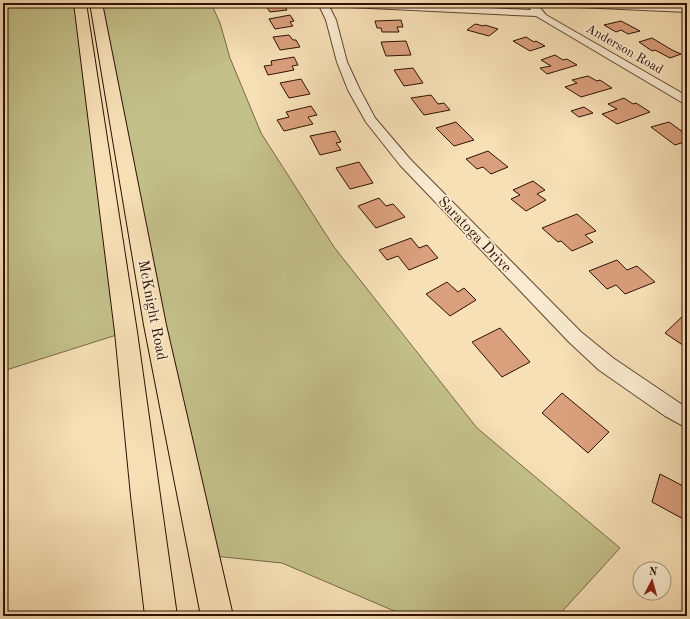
<svg xmlns="http://www.w3.org/2000/svg" width="690" height="619" font-family="'Old Standard TT',serif">
	<rect width="100%" height="100%" fill="#f7e0b6"/>
	<filter id="stains"><feTurbulence type="fractalNoise" baseFrequency=".005" numOctaves="4"/><feColorMatrix values="0 0 0 0 .2 0 0 0 0 .09 0 0 0 0 .02 0 0 0 .5 -.17"/></filter>
	<radialGradient id="worn" r=".72"><stop offset=".6" stop-color="#630" stop-opacity="0"/><stop offset="1" stop-color="#630" stop-opacity=".3"/></radialGradient>
	<!-- green -->
	<g fill="#c3c089" stroke="#796846">
		<path d="M3,3H80L126,332L3,371Z"/>
		<path d="M96,3H211L220,23L230,58L261,133L334,247L477,428L620,548L558,616H406L282,563L204,555Z"/>
	</g>
	<!-- building -->
	<g fill="#da9f7c" stroke="#2f1003">
		<path d="M257,3H282L287,10L270,12L266,6L260,7Z"/>
		<path d="M290,15L294,21L290,22L293,26L275,29L269,19Z"/>
		<path d="M401,20L403,27H397L399,32H382L381,28H377L375,21Z"/>
		<path d="M621,21L640,31L628,34L621,30L616,32L604,25Z"/>
		<path d="M475,24L484,26L485,25L498,29L489,36L467,30Z"/>
		<path d="M289,35L293,40H296L300,47L280,50L273,37Z"/>
		<path d="M526,37L534,42L536,41L545,46L530,51L513,41Z"/>
		<path d="M652,38L672,50L681,54L670,58L655,50L652,51L639,42Z"/>
		<path d="M406,41L411,55L386,56L381,42Z"/>
		<path d="M555,55L563,60L567,59L577,65L547,74L540,68L551,66L541,60Z"/>
		<path d="M294,57L298,65L292,66L294,70L268,75L264,66L272,65L271,61Z"/>
		<path d="M413,68L423,83L404,86L394,70Z"/>
		<path d="M588,76L597,81L600,80L612,88L581,97L565,87L577,83L572,80Z"/>
		<path d="M301,79L310,94L289,98L280,83Z"/>
		<path d="M431,95L438,104L444,103L450,110L424,115L411,98Z"/>
		<path d="M624,98L633,104L636,103L650,112L617,124L602,114L617,109L608,104Z"/>
		<path d="M311,106L317,115L308,117L313,124L284,131L277,120L289,117L286,112Z"/>
		<path d="M584,107L593,113L579,117L571,111Z"/>
		<path d="M456,122L474,140L454,146L436,128Z"/>
		<path d="M669,122L687,135V141L675,145L651,127Z"/>
		<path d="M335,131L341,142L336,143L341,150L320,155L310,136Z"/>
		<path d="M488,151L508,167L491,174L483,167L477,169L466,159Z"/>
		<path d="M359,162L373,183L350,189L336,168Z"/>
		<path d="M533,181L545,190L537,194L546,200L526,211L511,199L520,195L513,190Z"/>
		<path d="M379,198L386,206L393,204L405,217L376,228L358,206Z"/>
		<path d="M577,214L596,231L585,235L593,242L572,251L561,241L558,242L542,228Z"/>
		<path d="M411,238L419,248L427,245L438,258L409,270L398,256L387,260L379,250Z"/>
		<path d="M617,260L627,270L637,266L655,282L625,294L616,285L607,289L589,271Z"/>
		<path d="M447,282L458,292L464,288L476,300L450,316L426,294Z"/>
		<path d="M687,312V348L665,333Z"/>
		<path d="M500,328L530,362L502,377L472,342Z"/>
		<path d="M562,393L609,432L588,453L542,413Z"/>
		<path d="M660,474L687,488V521L652,502Z"/>
		<path d="M7,526L6,578L3,579V527Z"/>
	</g>
	<g fill="none" stroke-linecap="round" stroke-linejoin="round">
		<defs>
			<g id="minor">
				<path d="M318,3H382L531,10L527,4L536,3L546,15L687,96V104L683,103L536,16L329,6L336,20L347,62L360,90L375,118L410,159L581,332L613,358L687,408V428L665,416L599,370L569,342L400,165L366,122L348,90L337,62L326,20Z"/>
				<path d="M551,3H616L687,6V12L556,6Z"/>
			</g>
			<g id="trunk">
				<path d="M74,3H86L137,332L177,616H145L131,496L115,332Z"/>
				<path d="M90,3H102L166,325L233,616H201L144,325Z"/>
			</g>
		</defs>
		<!-- minor casing -->
		<use href="#minor" stroke="#614430" stroke-width="2"/>
		<!-- trunk casing -->
		<use href="#trunk" stroke="#2f1003" stroke-width="2"/>
		<!-- minor -->
		<use href="#minor" fill="#faebd0" fill-rule="evenodd"/>
		<!-- trunk -->
		<use href="#trunk" fill="#f7e0b6" fill-rule="evenodd"/>
	</g>
	<g text-anchor="middle" stroke-width="3.5" stroke-linejoin="round" paint-order="stroke">
		<!-- far-street labels -->
		<g font-size="13" fill="#2f1003" stroke="#faebd0">
			<text transform="translate(625 48) rotate(30)" y="5">Anderson Road</text>
		</g>
		<!-- street labels -->
		<g font-size="15" fill="#2f1003" stroke="#faebd0">
			<text transform="translate(475 234) rotate(46)" y="5">Saratoga Drive</text>
			<text transform="translate(153 310) rotate(79)" y="5">McKnight Road</text>
		</g>
	</g>
	<!-- margin -->
	<rect width="690" height="619" fill="none" stroke="#f7e0b6" stroke-width="16"/>
	<rect x="4" y="4" width="682" height="611" fill="none" stroke="#2f1003" stroke-width="2"/>
	<rect x="8" y="8" width="674" height="603" fill="none" stroke="#2f1003"/>
	<!-- north arrow -->
	<g transform="translate(652 581) rotate(6)"><circle r="19" fill="#faebd0" stroke="#a9937e"/>
	<path d="M0-3L7 15L0 10L-7 15Z" fill="#8f2418"/>
	<text y="-6" font-size="11" font-weight="bold" text-anchor="middle" fill="#2f1003">N</text>
	</g>
	<rect width="100%" height="100%" filter="url(#stains)"/>
	<rect width="100%" height="100%" fill="url(#worn)"/>
</svg>
